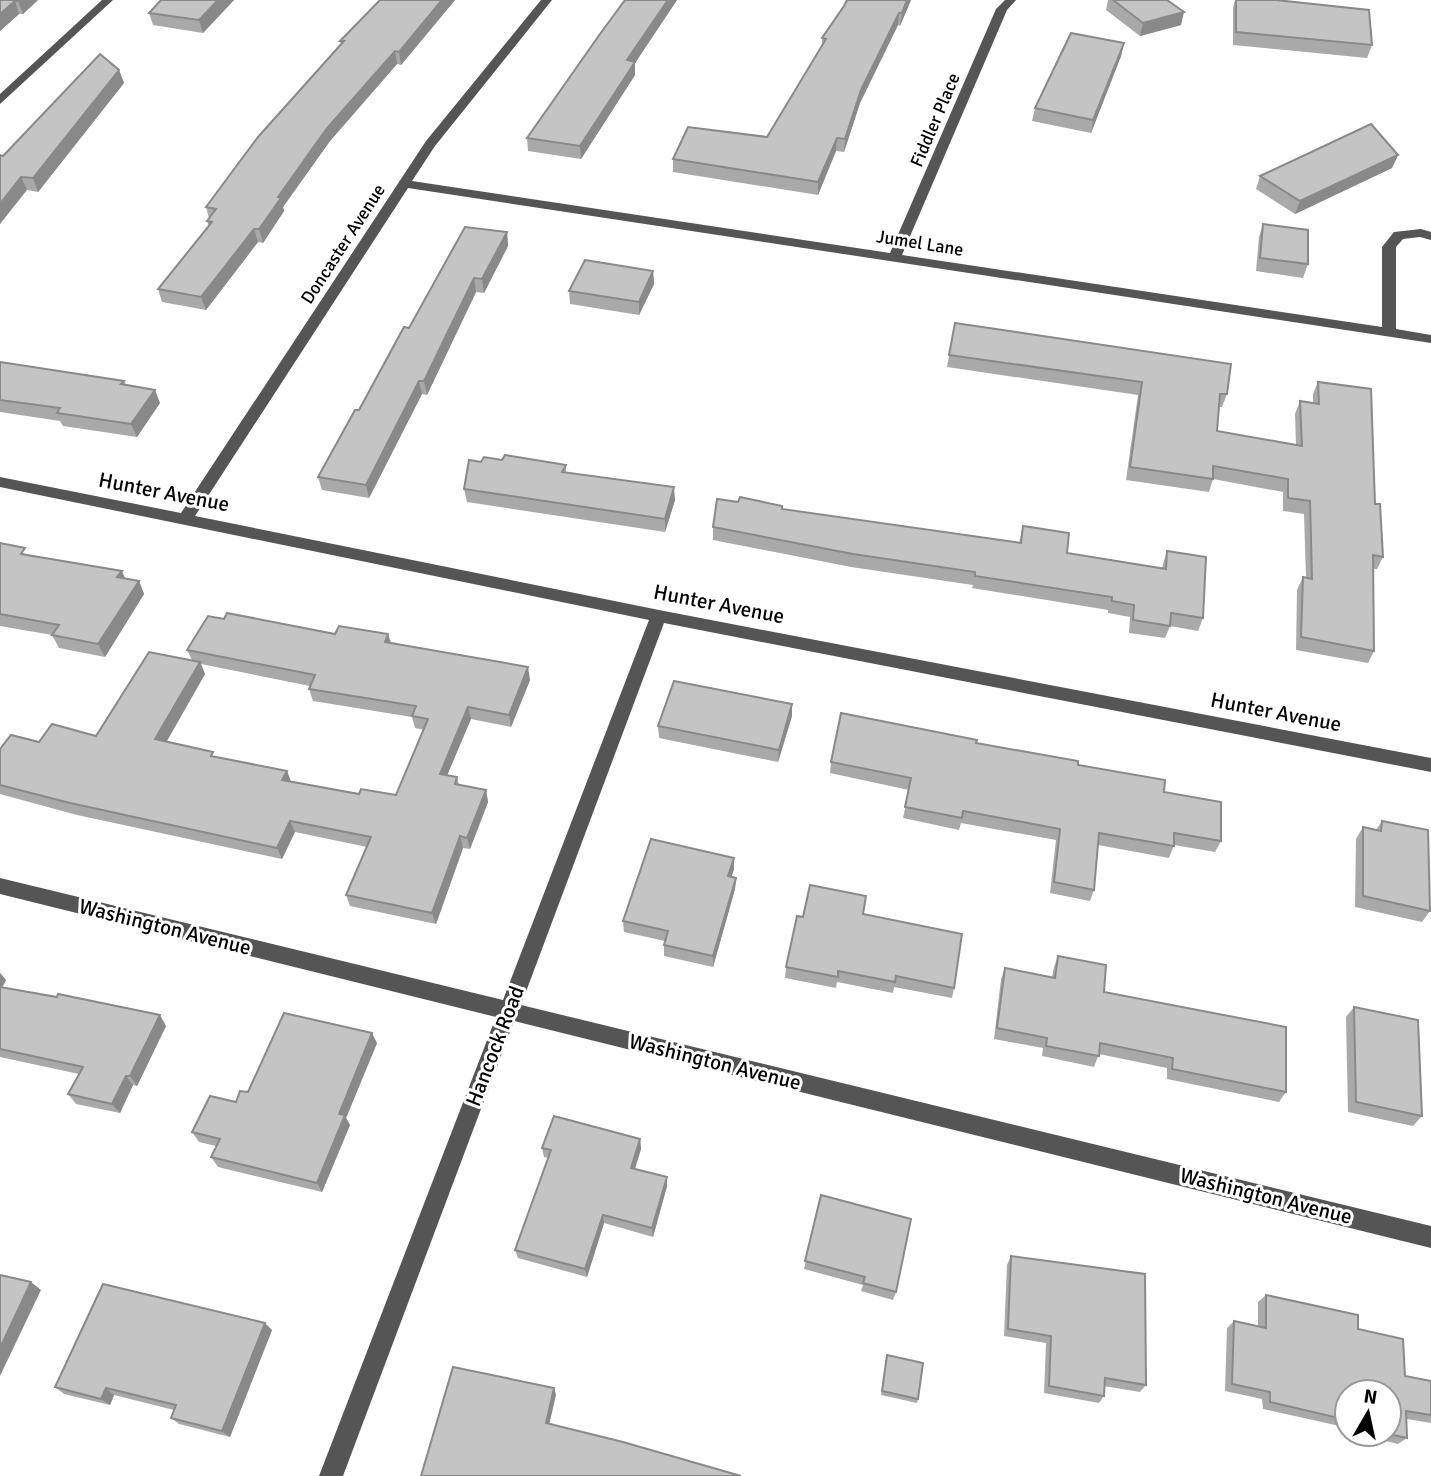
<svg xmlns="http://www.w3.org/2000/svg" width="1431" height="1476" font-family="Signika,sans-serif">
	<rect width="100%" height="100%" fill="#fff"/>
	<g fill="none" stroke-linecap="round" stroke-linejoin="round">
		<!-- minor -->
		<g fill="#555" fill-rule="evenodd">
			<path d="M102,0H113L0,104V94Z"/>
			<path d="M541,0H552L435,146L412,181L890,253L996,9L1005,0H1016L1007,10L902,255L1382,327V247L1394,232L1421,229L1431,232V240L1420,237L1403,239L1396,247V329L1431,335V343L408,188L195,516L659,610L1431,758V772L664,623L521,1005L1431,1226V1248L514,1021L343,1476H319L496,1017L0,894V878L503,1000L649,620L0,487V477L181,513L426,141Z"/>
		</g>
	</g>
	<!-- wall -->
	<g fill="#a9a9a9" fill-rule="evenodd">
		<path d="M0,0H38L23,14H19L0,31Z"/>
		<path d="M161,0H234L203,33L153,25L149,13Z"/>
		<path d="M455,0L401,65L397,64L330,141L283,207L284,211L263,243L258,242L206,310L162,302L158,289L209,226L207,221L209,218L206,207L341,45L340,41Z"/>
		<path d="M625,0H677L635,63V75L581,159L528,151L527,138Z"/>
		<path d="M911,0L900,26L898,25L860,103L844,152L836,151L818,195L673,172V159L767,137L822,46V38Z"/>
		<path d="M1108,0H1167L1181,25L1140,36L1106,10Z"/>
		<path d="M1235,0H1276L1372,45L1367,58L1233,45V8Z"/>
		<path d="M1124,43L1121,56L1091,133L1032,121L1035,108Z"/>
		<path d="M119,70L124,83L38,192L27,190L3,156Z"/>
		<path d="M1398,155L1392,168L1295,214L1256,189L1260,176Z"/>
		<path d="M1263,224L1308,264L1303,278L1256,271L1259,237Z"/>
		<path d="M507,232L508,246L484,293L476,292L427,395L422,394L369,498L322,490L318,477L409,328Z"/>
		<path d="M653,271L654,284L639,315L570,304L569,291Z"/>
		<path d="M955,323L1227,394L1222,407H1219L1217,431L1296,445L1295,414L1300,401L1313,403V394L1318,382L1375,504L1383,557L1377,569H1373L1374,651L1368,663L1296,650L1297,590L1303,577L1306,578L1304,514L1283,511V492L1213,479L1209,492L1126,480L1138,395L947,367Z"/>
		<path d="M0,362L124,381L126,385L160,403L137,437L63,426L60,421L0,412Z"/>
		<path d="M502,460L566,465V473L675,500L665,532L467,502L464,489L481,462Z"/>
		<path d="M782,509L1019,543L1023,526L1067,553L1162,568L1163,564L1167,551L1203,618L1198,631L1170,626L1165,638L1129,633L1130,617L1108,613V610L972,588L973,585L851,567L713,540V527Z"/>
		<path d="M0,543L28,555L139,581L144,594L105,657L59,648L52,635L0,626Z"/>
		<path d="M224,619L335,634L391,643L530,680L511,727L471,719L447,775L457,777L459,785L486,790L488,802L470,849L463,848L436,924L350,906L346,895L367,847L295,832L282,859L77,815L0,794V749L39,742L96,736L192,660L187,650ZM201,664L310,686L309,689L313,701L412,717L415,728L424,730L396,795L359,794L291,782L287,771L215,757L167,741L205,674Z"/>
		<path d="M792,704V716L778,762L659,738L658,726Z"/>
		<path d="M976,743L1078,765L1164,792L1221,841L1215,852L1174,845L1169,858L1098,845L1094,890L1090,901L1050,893L1056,840L961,823L959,830L903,818L909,790L830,773L831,762Z"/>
		<path d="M1382,821L1430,911L1422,922L1355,907L1356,839L1363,827L1376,830Z"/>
		<path d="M734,869L731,877L736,878L735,889L713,967L664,956V945L665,941L624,932L623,921Z"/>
		<path d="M863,914L954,988L952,998L894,987L893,993L837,982L836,988L785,978L786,967L803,917Z"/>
		<path d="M1058,956L1104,992L1286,1092L1279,1102L1167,1079V1068L1099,1054L1094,1067L1042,1056L1043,1048L994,1039L1001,979L1005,968L1052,977L1054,967Z"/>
		<path d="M0,973L6,980L2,988L166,1026L137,1086L133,1085L120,1113L76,1104L68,1094L79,1074L0,1057Z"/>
		<path d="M1354,1007L1422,1116L1413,1126L1348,1112L1346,1017Z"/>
		<path d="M377,1043L346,1118L350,1125L322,1192L218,1167L211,1157L216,1146L199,1142L192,1132L248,1092Z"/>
		<path d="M640,1139L641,1149L635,1169L667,1177V1186L653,1237L604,1223L587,1277L518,1258L515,1250L548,1158L544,1157L542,1148Z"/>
		<path d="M821,1195L896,1292L893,1300L861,1291L863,1285L804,1269Z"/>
		<path d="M1011,1256L1146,1385L1140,1392L1104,1386V1396L1099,1403L1044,1393L1046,1343L1004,1336L1007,1265Z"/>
		<path d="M1266,1295L1358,1329L1405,1376L1431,1381V1423L1407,1419V1438L1398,1444L1357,1434H1389L1347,1392V1432L1345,1431L1344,1427L1263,1409L1262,1399L1225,1391L1227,1328L1234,1321L1258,1326V1302Z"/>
		<path d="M272,1330L230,1437L179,1424L171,1418L174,1410L114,1395L110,1405L64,1394L55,1387Z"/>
		<path d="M887,1355L918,1399L917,1403L881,1395Z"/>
	</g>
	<!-- shaded-wall -->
	<g fill="#898989">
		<path d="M20,0H38L23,14L18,1Z"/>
		<path d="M218,0H234L203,33L199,20Z"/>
		<path d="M442,0H455L401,65L399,52Z"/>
		<path d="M668,0H677L635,63V75L581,159L580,146L627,60Z"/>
		<path d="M907,0H911L900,26L902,13Z"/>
		<path d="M15,1L19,14L0,31V14Z"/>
		<path d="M1184,12L1181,25L1140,36L1143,23Z"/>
		<path d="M899,13L898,25L860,103L844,152L845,139L861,90Z"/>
		<path d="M1124,43L1121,56L1091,133L1093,120Z"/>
		<path d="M395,51L397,64L330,141L283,207L284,211L263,243L259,229L278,197L327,128Z"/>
		<path d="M119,70L124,83L38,192L33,178Z"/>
		<path d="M837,138L836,151L818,195V182Z"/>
		<path d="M1398,155L1392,168L1295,214L1300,201Z"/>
		<path d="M21,177L27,190L0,224V204Z"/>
		<path d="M254,229L258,242L206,310L201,297Z"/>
		<path d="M507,232L508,246L484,293L482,279Z"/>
		<path d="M653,271L654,284L639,315V302Z"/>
		<path d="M474,278L476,292L427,395L424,381Z"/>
		<path d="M419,381L422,394L369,498L366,485Z"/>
		<path d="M155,390L160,403L137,437L131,424Z"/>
		<path d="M674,487L675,500L665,532V519Z"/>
		<path d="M122,571L127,583L117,577Z"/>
		<path d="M139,581L144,594L105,657L98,644Z"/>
		<path d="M388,634L392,646L385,642Z"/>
		<path d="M200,662L205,674L161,751L155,739Z"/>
		<path d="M528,667L530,680L511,727L509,715Z"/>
		<path d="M792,704V716L778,762L779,750Z"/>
		<path d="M468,707L471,719L443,785L440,774Z"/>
		<path d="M287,771L291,782L282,780Z"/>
		<path d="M486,790L488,802L470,849L467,838Z"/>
		<path d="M290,821L295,832L282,859L277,848Z"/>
		<path d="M460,836L463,848L436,924L432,913Z"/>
		<path d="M734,858V869L728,888V876Z"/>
		<path d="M736,878L735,889L713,967V956Z"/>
		<path d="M0,973L6,980L0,991Z"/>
		<path d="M160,1015L166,1026L137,1086L130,1076Z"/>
		<path d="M372,1033L377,1043L346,1118L350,1125L322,1192L317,1183L339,1114Z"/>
		<path d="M126,1076L133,1085L120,1113L112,1104Z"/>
		<path d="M640,1139L641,1149L632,1177L631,1168Z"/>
		<path d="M667,1177V1186L653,1237L652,1228Z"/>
		<path d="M603,1215L604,1223L587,1277L585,1269Z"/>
		<path d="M31,1282L41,1290L0,1376V1348Z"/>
		<path d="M265,1323L272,1330L230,1437L222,1431Z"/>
		<path d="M106,1388L114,1395L110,1405L101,1399Z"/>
		<path d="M554,1388L556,1395L548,1430L546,1423Z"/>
	</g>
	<!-- building -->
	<g fill="#c4c4c4" stroke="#898989" stroke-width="2">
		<path d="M0,0H20L18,1H15L0,14Z"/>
		<path d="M161,0H218L199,20L149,13Z"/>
		<path d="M380,0H442L399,52L395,51L327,128L278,197L281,198L259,229H254L201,297L158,289L212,222L207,221L216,209L206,207L258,137L344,41H340Z"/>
		<path d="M625,0H668L627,60L635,62L580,146L527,138L600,34Z"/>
		<path d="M847,0H907L902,13H899L861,90L845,139L837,138L818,182L673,159L688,127L767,137L826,39L822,38L844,6Z"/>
		<path d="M1113,0H1167L1184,12L1143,23Z"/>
		<path d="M1236,0H1276L1369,10L1372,45L1236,32Z"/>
		<path d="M1071,33L1124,43L1093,120L1035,108Z"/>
		<path d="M100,54L119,70L33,178L21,177L0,204V155L3,156Z"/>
		<path d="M1371,124L1398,155L1300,201L1260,176Z"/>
		<path d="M1263,224L1308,230V264L1260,258Z"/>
		<path d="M465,227L507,232L482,279L474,278L424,381H419L366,485L318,477L355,410H359L404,327L409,328Z"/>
		<path d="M585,260L653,271L639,302L569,291Z"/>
		<path d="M955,323L1231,364L1227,394H1220L1217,431L1302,446L1300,401L1319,404L1318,382L1371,389L1375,504H1380L1383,557L1373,555L1374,651L1301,637L1303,577L1312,579L1310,501L1288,498V479L1213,466V479L1130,467L1142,382L949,355Z"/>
		<path d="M0,362L124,381L121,384L155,390L131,424L57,413L60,408L0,400Z"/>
		<path d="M505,455L566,465L562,472L674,487L665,519L464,489L469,460L481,462L484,457L502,460Z"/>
		<path d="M740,497L782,506V509L1021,543L1023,526L1069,533L1067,553L1166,569L1167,551L1206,557L1203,618L1171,613L1170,626L1133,620L1134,605L1112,601V597L975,576V572L853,554L713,527L717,499L738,502Z"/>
		<path d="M0,543L25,548L21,554L122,571L117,577L139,581L98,644L52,635L59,625L0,614Z"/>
		<path d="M227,613L335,634L339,626L388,634L385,642L528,667L509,715L468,707L440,774L457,777L455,784L486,790L467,838L460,836L432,913L346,895L371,837L290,821L277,848L70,803L0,785V749L11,735L39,742L52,724L96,736L149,652L200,662L155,739L213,752L211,756L287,771L282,780L359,794L361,789L396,795L428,719L412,716L416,706L309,689L315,675L187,650L208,616L224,619Z"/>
		<path d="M674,681L792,704L779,750L658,726Z"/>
		<path d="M841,713L977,740L976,743L1078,761V765L1165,780L1164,792L1221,802V841L1174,833V846L1099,833L1094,890L1054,882L1060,829L963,811L962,818L905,807L911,778L831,762Z"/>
		<path d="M1382,821L1428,830L1430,911L1363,896V827L1381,831Z"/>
		<path d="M651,839L734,858L728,876L736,878L713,956L664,945L668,931L623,921Z"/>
		<path d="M810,885L866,896L863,914L962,934L954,988L896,976L895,982L838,971V977L786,967L797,916L803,917Z"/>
		<path d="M1058,956L1106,965L1104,992L1286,1027V1092L1172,1069L1173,1058L1100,1043L1099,1056L1046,1046L1047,1038L997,1028L1005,968L1055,978Z"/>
		<path d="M0,987L57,997L58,994L160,1015L130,1076H126L112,1104L68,1094L83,1067L0,1049Z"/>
		<path d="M1354,1007L1418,1020L1422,1116L1356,1102Z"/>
		<path d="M284,1013L372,1033L339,1114L345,1115L317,1183L211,1157L220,1139L192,1132L210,1096L236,1102L240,1091L248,1092Z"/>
		<path d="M554,1116L640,1139L631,1168L667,1177L652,1228L603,1215L585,1269L515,1250L551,1150L542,1148Z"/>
		<path d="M821,1195L911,1219L896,1292L863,1283L865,1277L805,1261Z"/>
		<path d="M1011,1256L1145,1274L1146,1385L1105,1378L1104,1396L1049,1386L1051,1336L1008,1329Z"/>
		<path d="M0,1275L31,1282L0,1348Z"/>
		<path d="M103,1284L265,1323L222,1431L171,1418L176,1405L106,1388L101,1399L55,1387Z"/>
		<path d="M1266,1295L1358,1315V1329L1403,1339L1405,1376L1431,1381V1415L1406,1411L1407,1438L1389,1434V1392H1347V1420L1270,1402V1392L1232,1384L1234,1321L1266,1328Z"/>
		<path d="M887,1355L923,1363L918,1399L882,1391Z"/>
		<path d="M453,1367L554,1388L546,1423L623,1442L741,1476H421Z"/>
	</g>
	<g text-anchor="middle" stroke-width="6" stroke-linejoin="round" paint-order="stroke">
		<!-- far-street labels -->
		<g font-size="18" fill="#000" stroke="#fff">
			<text transform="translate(935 120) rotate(-67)" y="6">Fiddler Place</text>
			<text transform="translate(920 243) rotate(9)" y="6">Jumel Lane</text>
			<text transform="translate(343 244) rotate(-57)" y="6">Doncaster Avenue</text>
		</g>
		<!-- street labels -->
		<g font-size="21" fill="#000" stroke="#fff">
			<text transform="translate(164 492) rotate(11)" y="7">Hunter Avenue</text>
			<text transform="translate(719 604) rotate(11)" y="7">Hunter Avenue</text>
			<text transform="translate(1276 712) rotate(11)" y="7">Hunter Avenue</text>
			<text transform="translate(165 927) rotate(14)" y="7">Washington Avenue</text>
			<text transform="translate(495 1046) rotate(-69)" y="7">Hancock Road</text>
			<text transform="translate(715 1062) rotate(14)" y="7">Washington Avenue</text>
			<text transform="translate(1266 1196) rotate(14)" y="7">Washington Avenue</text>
		</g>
	</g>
	<!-- north arrow -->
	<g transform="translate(1368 1413) rotate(9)"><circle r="33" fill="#ffffff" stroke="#999999" stroke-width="2"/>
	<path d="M0-5L12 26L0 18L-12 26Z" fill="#000000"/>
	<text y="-10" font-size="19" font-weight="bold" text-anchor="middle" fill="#000000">N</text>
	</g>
</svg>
